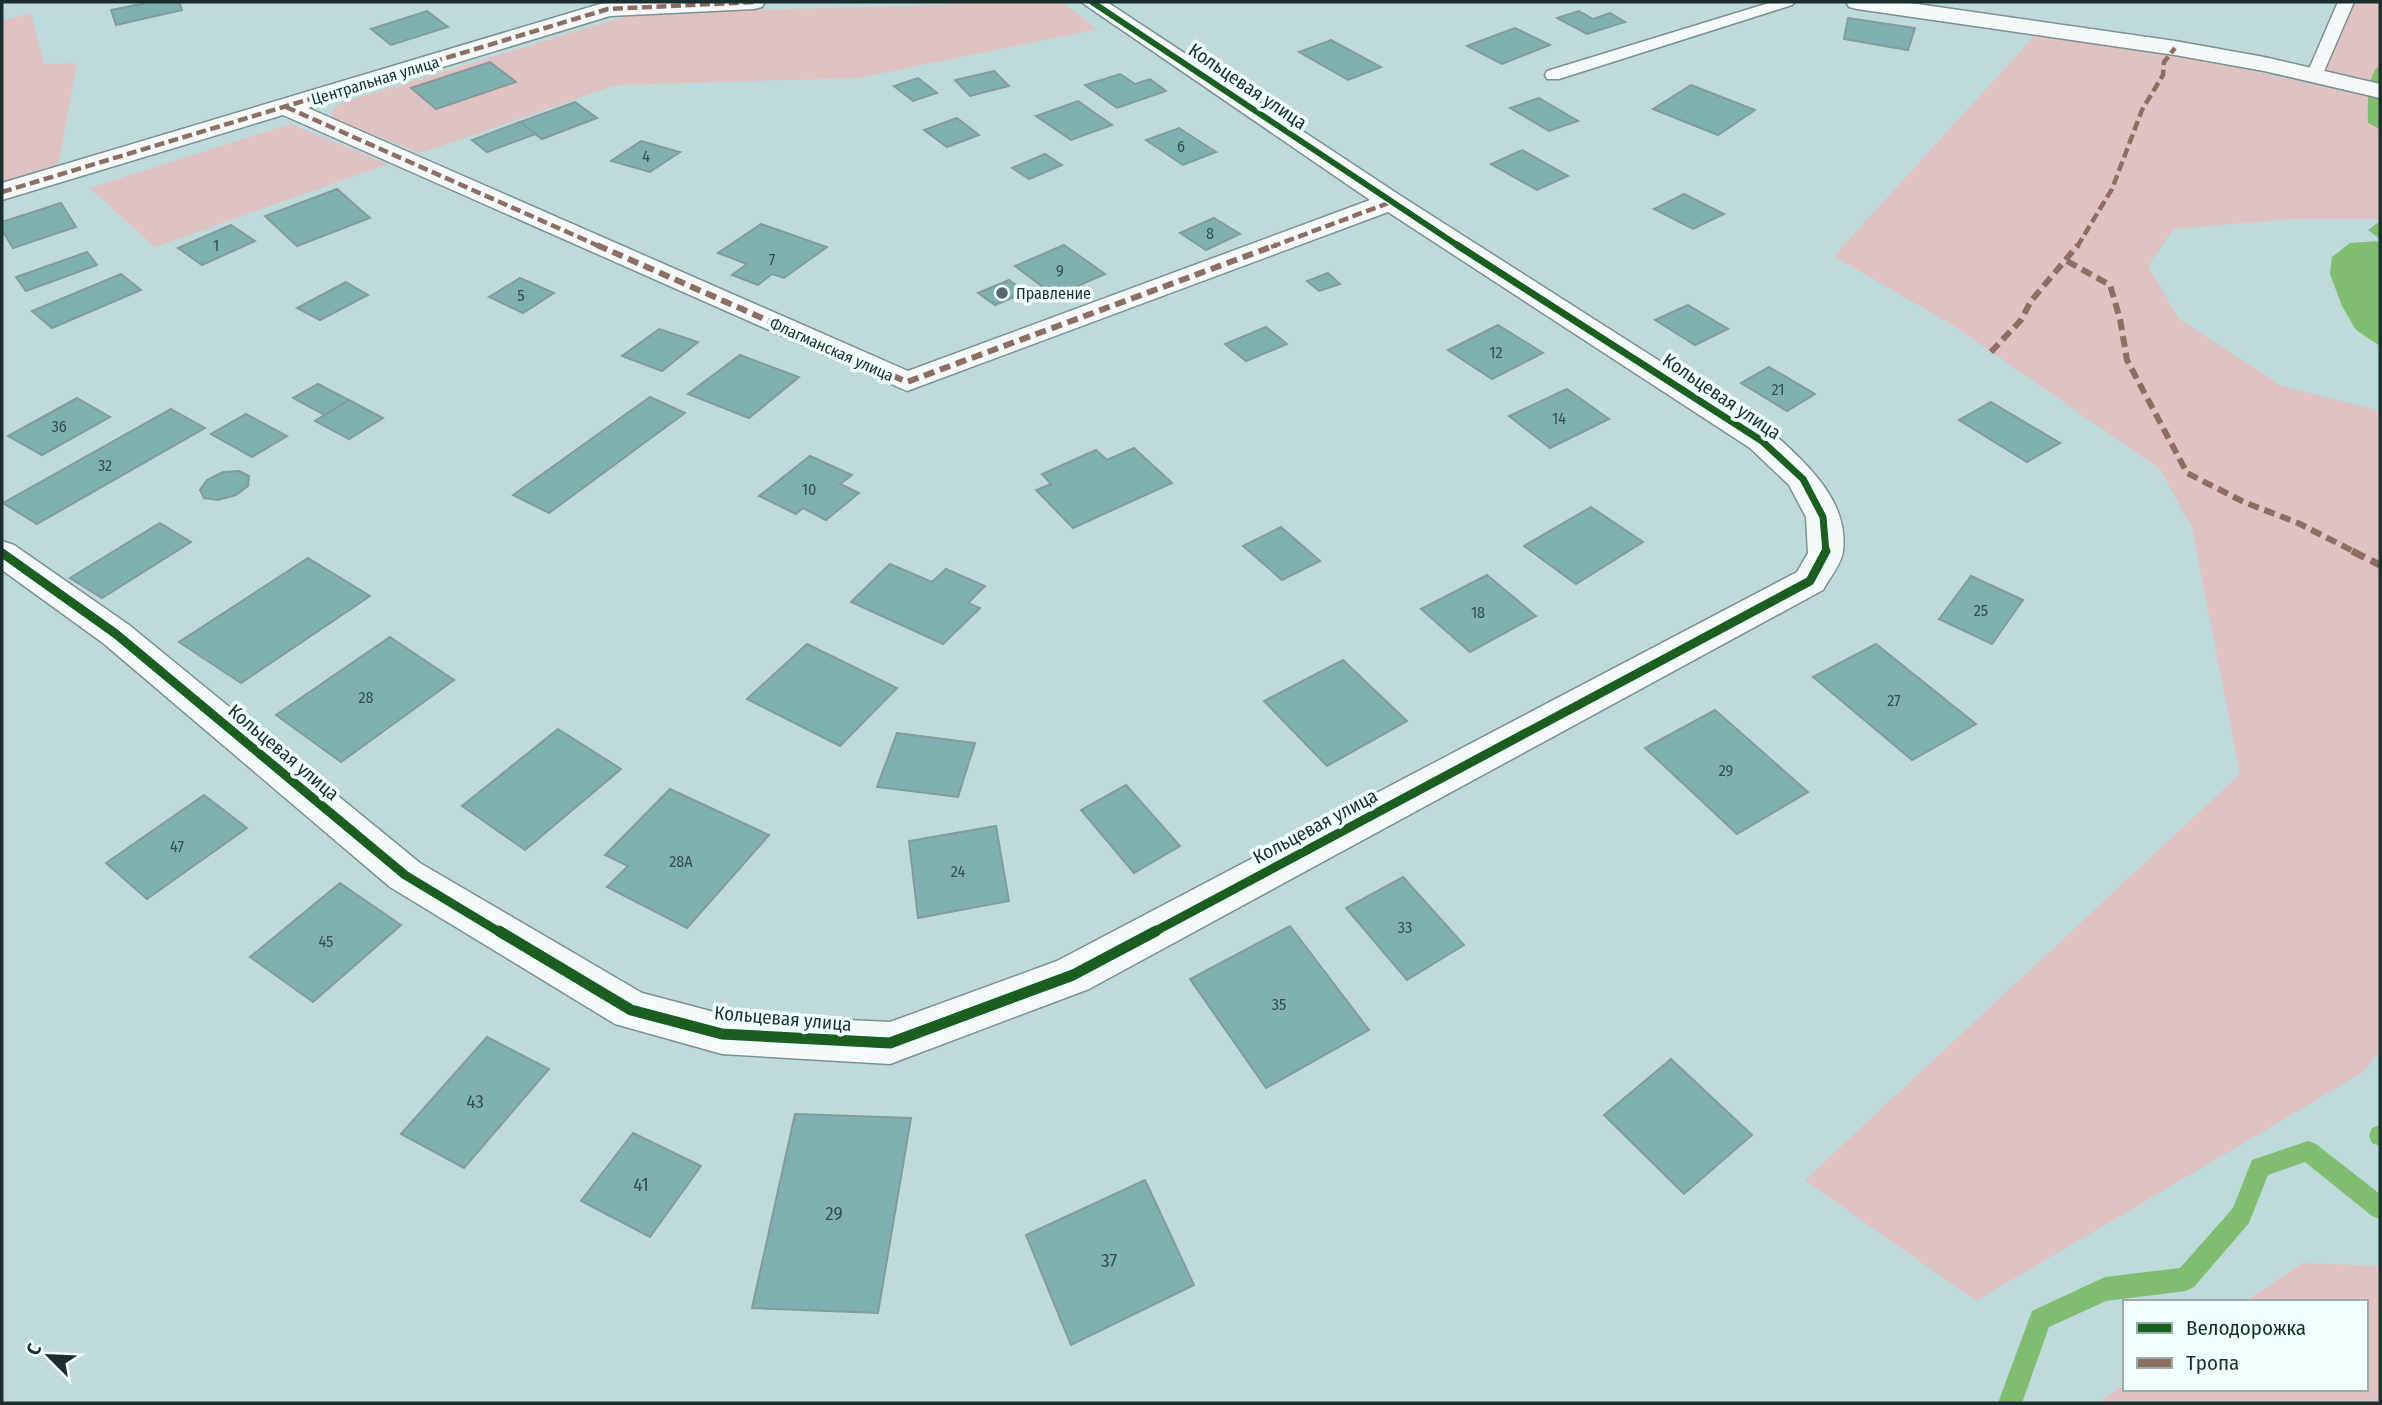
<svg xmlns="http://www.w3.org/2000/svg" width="2382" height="1405" font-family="'Fira Sans Condensed',sans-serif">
	<rect width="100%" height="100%" fill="#bfdada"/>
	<!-- green -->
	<g fill="#e0c2c3">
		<path d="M962,2H1062L1097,29L859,78L616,85L421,153L336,121L331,114L336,106L350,100L637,13L944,5Z"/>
		<path d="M2353,2H2380V86L2321,71Z"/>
		<path d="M31,13L44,64L77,63L57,172L2,188V21Z"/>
		<path d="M2036,34L2198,59L2380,99V219H2291L2174,229L2148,266L2179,319L2282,386L2380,411V1051L2362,1073L1976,1301L1805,1180L2240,774L2192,528L2160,469L1954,326L1834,256Z"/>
		<path d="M290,124L388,164L155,247L90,188Z"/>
		<path d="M2302,1263L2380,1266V1403H2098L2125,1383V1389H2366V1302H2245Z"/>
	</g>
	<!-- water -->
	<path fill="#81bd70" d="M2380,241V346L2356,330L2342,306L2330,274L2332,257L2350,243Z"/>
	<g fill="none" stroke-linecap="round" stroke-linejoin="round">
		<!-- stream -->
		<g fill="#81bd70" fill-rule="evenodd">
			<path d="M2380,67V129L2368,123C2368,103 2366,85 2376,68Z"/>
			<path d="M2380,221V239L2368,230Z"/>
			<path d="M2380,1125V1146L2372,1143L2369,1136L2372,1128Z"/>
			<path d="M2308,1141L2316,1144L2380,1194V1219L2372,1216L2305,1162L2268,1175L2249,1223L2194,1287L2186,1291L2106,1301L2049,1327L2022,1403H1998L2032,1311L2105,1277L2180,1268L2233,1208L2252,1160Z"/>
		</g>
	</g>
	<!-- building -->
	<g fill="#7fb1b1" stroke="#859a9a" stroke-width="2">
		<path d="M151,2H179L182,10L116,25L111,10Z"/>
		<path d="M427,11L448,27L391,45L371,29Z"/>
		<path d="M1579,11L1593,19L1610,13L1625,22L1587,34L1557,18Z"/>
		<path d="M1848,18L1915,28L1908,50L1844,39Z"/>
		<path d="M1515,28L1550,45L1502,64L1467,46Z"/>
		<path d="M1331,40L1381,67L1348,80L1299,52Z"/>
		<path d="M490,62L516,82L436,109L411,88Z"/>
		<path d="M994,71L1009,86L970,96L955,80Z"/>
		<path d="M1120,74L1135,84L1150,79L1166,91L1117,108L1085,85Z"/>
		<path d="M918,78L937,93L913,101L894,86Z"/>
		<path d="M1691,85L1755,110L1718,135L1653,109Z"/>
		<path d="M1539,98L1578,121L1549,131L1510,108Z"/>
		<path d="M1078,101L1112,125L1071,140L1036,116Z"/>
		<path d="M575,102L597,118L542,139L520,122Z"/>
		<path d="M957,118L979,135L947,147L924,130Z"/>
		<path d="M520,122L536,134L487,152L472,140Z"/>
		<path d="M1179,128L1216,152L1183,165L1146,140Z"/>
		<path d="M641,141L680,152L650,172L611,161Z"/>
		<path d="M1522,150L1568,176L1537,190L1491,164Z"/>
		<path d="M1045,154L1062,165L1029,179L1012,168Z"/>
		<path d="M337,189L370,218L297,246L265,216Z"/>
		<path d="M1684,194L1724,214L1693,229L1654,209Z"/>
		<path d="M61,203L76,227L13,248L2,230V222Z"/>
		<path d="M1214,218L1240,234L1206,250L1180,233Z"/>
		<path d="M761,224L827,247L784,278L772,274L758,285L732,275L747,264L718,253Z"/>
		<path d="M231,225L255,241L202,265L178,248Z"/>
		<path d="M1064,245L1105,274L1055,296L1015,266Z"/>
		<path d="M87,252L97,265L26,291L16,277Z"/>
		<path d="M1328,273L1340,284L1319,291L1307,281Z"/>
		<path d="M121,274L141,290L52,328L32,311Z"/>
		<path d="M520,278L554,293L523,313L489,297Z"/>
		<path d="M1009,280L1026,292L995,305L978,293Z"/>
		<path d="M346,282L368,295L320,320L297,308Z"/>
		<path d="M1688,305L1728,329L1695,345L1655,320Z"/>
		<path d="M1498,325L1543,353L1492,379L1448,350Z"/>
		<path d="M1266,327L1287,344L1246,361L1225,344Z"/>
		<path d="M659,329L698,342L662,371L622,356Z"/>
		<path d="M740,355L799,377L749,418L688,394Z"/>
		<path d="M1769,367L1815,394L1787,411L1741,383Z"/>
		<path d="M318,384L349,400L325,415L293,398Z"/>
		<path d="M1567,389L1609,419L1550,448L1509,416Z"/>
		<path d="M650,397L685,413L549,513L513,495Z"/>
		<path d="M77,398L110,417L42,455L8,436Z"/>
		<path d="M349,400L383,418L349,439L315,421Z"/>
		<path d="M1991,402L2060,443L2027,462L1959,420Z"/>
		<path d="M171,409L205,428L37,524L3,503Z"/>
		<path d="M246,414L287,436L252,457L211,434Z"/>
		<path d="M1134,448L1172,483L1073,528L1036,490L1051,484L1042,474L1096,450L1107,460Z"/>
		<path d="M810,456L852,475L840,484L859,493L826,520L803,508L796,514L759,496Z"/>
		<path d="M239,471L249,476L248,486L236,495L218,500L204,498L200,490L207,480L223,472Z"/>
		<path d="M1591,507L1643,542L1576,584L1524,546Z"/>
		<path d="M160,523L191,542L102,598L70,578Z"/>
		<path d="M1281,527L1320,561L1282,580L1243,546Z"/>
		<path d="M308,558L370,596L241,683L179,642Z"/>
		<path d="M890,564L932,582L946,569L985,586L968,603L980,608L943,644L851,602Z"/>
		<path d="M1487,575L1536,616L1470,652L1421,609Z"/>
		<path d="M1971,576L2023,600L1992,644L1939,619Z"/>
		<path d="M390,637L454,680L341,762L276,715Z"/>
		<path d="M807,644L897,688L840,746L747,699Z"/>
		<path d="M1876,644L1976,724L1912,760L1813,677Z"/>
		<path d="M1343,660L1407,721L1327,766L1264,701Z"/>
		<path d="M1715,710L1808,792L1737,834L1645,748Z"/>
		<path d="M558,729L621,769L525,850L462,806Z"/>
		<path d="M897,733L975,743L958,797L877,787Z"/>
		<path d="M1126,785L1180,846L1134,873L1081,810Z"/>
		<path d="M670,789L769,835L687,928L607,887L628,866L605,855Z"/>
		<path d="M204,795L247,828L147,899L106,863Z"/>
		<path d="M996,826L1009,901L918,918L909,841Z"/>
		<path d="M1403,877L1464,945L1407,980L1346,908Z"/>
		<path d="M340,883L401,925L313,1002L250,957Z"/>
		<path d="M1290,926L1369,1030L1266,1088L1190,979Z"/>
		<path d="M487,1037L549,1069L464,1168L401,1134Z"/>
		<path d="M1671,1059L1752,1135L1684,1194L1604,1115Z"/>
		<path d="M795,1114L911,1118L878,1313L752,1308Z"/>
		<path d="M633,1133L701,1166L650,1237L581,1201Z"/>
		<path d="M1145,1180L1194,1285L1071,1345L1026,1235Z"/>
	</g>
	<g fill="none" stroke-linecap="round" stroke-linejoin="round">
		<defs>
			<g id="lane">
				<path d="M1772,2H1795L1792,5L1559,79H1547L1545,75L1547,71Z"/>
				<path d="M2338,2H2354L2322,76L2320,80H2308L2306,76Z"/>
			</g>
			<g id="street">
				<path d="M616,2H765L762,7L754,9L610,16L308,108L908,371L1370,200L1081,2H1107L1401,196L1774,434C1807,464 1849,501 1843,551C1842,563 1829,579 1823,590L1089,989L890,1064L722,1054L615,1024L390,887L103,643L2,570V541L14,545L129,625L420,863L642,993L722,1014L890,1022L1057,961L1797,572L1808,553L1806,517L1789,485L1750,448L1388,212L907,391L283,115L2,200V183L600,4Z"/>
				<path d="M1846,2H1903L2175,41L2264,57L2380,84V98L2264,71L2175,55L1857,9L1849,7Z"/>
			</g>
		</defs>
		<!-- lane casing -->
		<use href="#lane" stroke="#7b9090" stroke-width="3"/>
		<!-- street casing -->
		<use href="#street" stroke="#7b9090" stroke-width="3"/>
		<!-- lane -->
		<use href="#lane" fill="#f5f9f9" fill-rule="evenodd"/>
		<!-- street -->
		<use href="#street" fill="#f5f9f9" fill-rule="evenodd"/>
		<!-- quiet-far2 -->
		<g stroke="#8d6e63" stroke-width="4.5" stroke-dasharray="10 4.5" stroke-linecap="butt">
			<path d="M286,107L601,247"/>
			<path d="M2,192L608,9L754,2"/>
			<path d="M1271,247L1391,202"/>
			<path d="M2077,247L2112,189L2142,110L2163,75L2164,62L2175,48"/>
		</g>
		<!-- quiet-far1 -->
		<g stroke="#8d6e63" stroke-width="6" stroke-dasharray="11 6" stroke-linecap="butt">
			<path d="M597,245L907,382L1276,245"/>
			<path d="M2067,261L2110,285L2120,319L2127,360L2187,473L2244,502L2298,523L2355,552"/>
			<path d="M1991,352L2021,320L2031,301L2078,245"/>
		</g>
		<!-- quiet -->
		<path stroke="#8d6e63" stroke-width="7" stroke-dasharray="14 7" stroke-linecap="butt" d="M2352,551L2380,565"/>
		<defs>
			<path id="cycleway-far3" d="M1092,2L1460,247"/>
			<path id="cycleway-far2" d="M1457,245L1762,441L1803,479L1823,517L1826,552"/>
			<g id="cycleway-far1">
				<path d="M2,553L116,634L405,875L501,933"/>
				<path d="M1152,933L1810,581L1826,551"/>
			</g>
			<path id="cycleway" d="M499,931L631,1010L722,1034L890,1043L1073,975L1156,931"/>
		</defs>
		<!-- cycleway-far3 casing -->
		<use href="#cycleway-far3" stroke="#f0ffff" stroke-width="9"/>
		<!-- cycleway-far2 casing -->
		<use href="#cycleway-far2" stroke="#f0ffff" stroke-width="10"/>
		<!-- cycleway-far1 casing -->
		<use href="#cycleway-far1" stroke="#f0ffff" stroke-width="13"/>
		<!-- cycleway casing -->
		<use href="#cycleway" stroke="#f0ffff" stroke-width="16"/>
		<!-- cycleway-far3 -->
		<use href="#cycleway-far3" stroke="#1b5e20" stroke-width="6"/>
		<!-- cycleway-far2 -->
		<use href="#cycleway-far2" stroke="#1b5e20" stroke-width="7"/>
		<!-- cycleway-far1 -->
		<use href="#cycleway-far1" stroke="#1b5e20" stroke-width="9"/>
		<!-- cycleway -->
		<use href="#cycleway" stroke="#1b5e20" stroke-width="11"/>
	</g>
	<!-- markers -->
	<circle fill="#546a6a" stroke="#f0ffff" stroke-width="2.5" cx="1002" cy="293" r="7"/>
	<g text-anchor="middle" stroke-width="7" stroke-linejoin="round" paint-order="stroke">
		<!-- far-street labels -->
		<g font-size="16" fill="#1a2e2e" stroke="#f0ffff">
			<text transform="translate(375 80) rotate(-17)" y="6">Центральная улица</text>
			<text transform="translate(832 349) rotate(24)" y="6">Флагманская улица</text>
		</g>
		<!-- number labels -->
		<g font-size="16" fill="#334f4f">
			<text x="1181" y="152">6</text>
			<text x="646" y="162">4</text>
			<text x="1210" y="239">8</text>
			<text x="216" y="251">1</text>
			<text x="772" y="265">7</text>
			<text x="1060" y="276">9</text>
			<text x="521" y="301">5</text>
			<text x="1496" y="358">12</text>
			<text x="1778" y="395">21</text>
			<text x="1559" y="424">14</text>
			<text x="59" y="432">36</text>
			<text x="105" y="471">32</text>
			<text x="809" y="495">10</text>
			<text x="1981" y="616">25</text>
			<text x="1478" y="618">18</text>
			<text x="366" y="703">28</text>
			<text x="1894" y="706">27</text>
			<text x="1726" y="776">29</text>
			<text x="177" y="852">47</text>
			<text x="681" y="867">28А</text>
			<text x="958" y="877">24</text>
			<text x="1405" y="933">33</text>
			<text x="326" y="947">45</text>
			<text x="1279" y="1010">35</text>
		</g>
		<!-- far-poi labels -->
		<g font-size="16" fill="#1a2e2e" stroke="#f0ffff" text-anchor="start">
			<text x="1016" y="299">Правление</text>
		</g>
		<!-- street labels -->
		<g font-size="19" fill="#1a2e2e" stroke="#f0ffff">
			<text transform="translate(1248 86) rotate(34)" y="7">Кольцевая улица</text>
			<text transform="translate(1722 396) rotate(34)" y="7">Кольцевая улица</text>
			<text transform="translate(284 752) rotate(40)" y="7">Кольцевая улица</text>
			<text transform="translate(1315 826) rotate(-28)" y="7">Кольцевая улица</text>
			<text transform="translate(783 1018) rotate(5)" y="7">Кольцевая улица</text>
		</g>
		<!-- near-number labels -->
		<g font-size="19" fill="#334f4f">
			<text x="475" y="1108">43</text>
			<text x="641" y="1191">41</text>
			<text x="834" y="1220">29</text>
			<text x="1109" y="1267">37</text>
		</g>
	</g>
	<!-- border -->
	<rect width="2382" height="1405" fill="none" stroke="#1a2e2e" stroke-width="7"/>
	<!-- legend -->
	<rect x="2123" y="1300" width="245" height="91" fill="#f0ffff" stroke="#9aabab" stroke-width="2"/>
	<rect x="2137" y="1323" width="35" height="10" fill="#1b5e20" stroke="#9aabab" stroke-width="2"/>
	<text x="2186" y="1335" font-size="21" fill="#1a2e2e">Велодорожка</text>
	<rect x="2137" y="1358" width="35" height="10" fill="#8d6e63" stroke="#9aabab" stroke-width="2"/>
	<text x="2186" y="1370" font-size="21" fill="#1a2e2e">Тропа</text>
	<!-- north arrow -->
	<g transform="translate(49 1356) rotate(294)" stroke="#f0ffff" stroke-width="5" paint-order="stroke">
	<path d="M0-5L12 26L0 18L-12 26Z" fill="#1a2e2e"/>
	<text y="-10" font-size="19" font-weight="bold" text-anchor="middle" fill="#1a2e2e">С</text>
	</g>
</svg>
